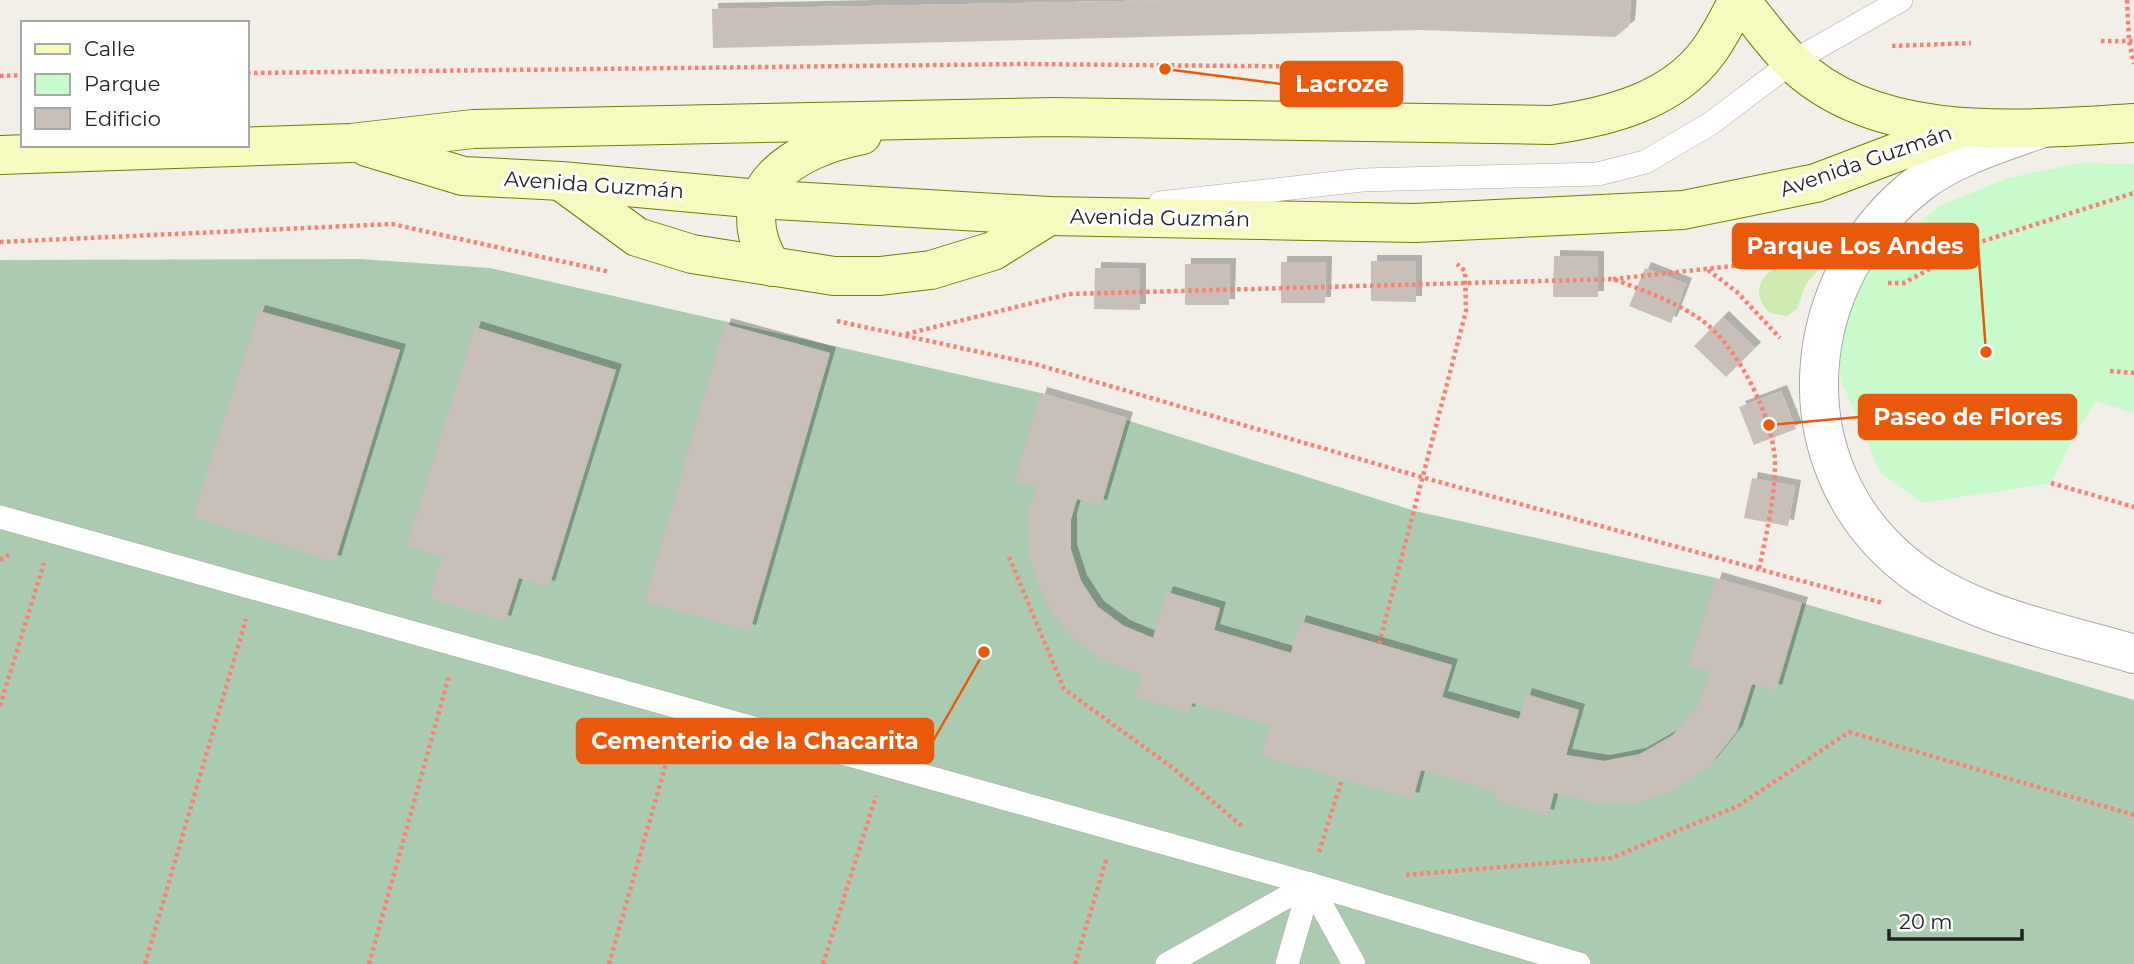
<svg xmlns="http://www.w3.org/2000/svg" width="2134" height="964" font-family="Montserrat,sans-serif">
	<defs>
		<filter id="shadow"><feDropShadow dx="6" dy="-6" stdDeviation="0" flood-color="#0004"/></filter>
	</defs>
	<rect width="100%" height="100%" fill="#f2efe9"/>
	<!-- grass -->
	<path fill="#cdebb0" d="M1802,259H1810L1818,265V270L1806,284L1797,309L1787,316L1770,313C1742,285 1773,262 1802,259Z"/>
	<!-- cemetery -->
	<path fill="#aacbaf" d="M360,259L490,268L1041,393L1415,511L1716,578L2134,700V964H0V260Z"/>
	<!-- park -->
	<path fill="#c8facc" d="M2081,163L2134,164V413L2096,401L2077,431L2051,483L1922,503L1880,472L1841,380L1836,323L1865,275L1897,240L1940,206L2007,178Z"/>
	<!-- building -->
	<g fill="#c7bfb8" filter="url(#shadow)">
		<path d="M1175,0H1631L1629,26L1615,37L1421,30L713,48L712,9Z"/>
		<path d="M1554,256L1598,257V297H1553Z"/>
		<path d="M1371,261H1416V302L1371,301Z"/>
		<path d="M1281,262H1326L1325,303H1281Z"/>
		<path d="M1185,264H1230L1229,305H1185Z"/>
		<path d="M1095,268L1140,269V310L1094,309Z"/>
		<path d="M1645,268L1686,284L1671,323L1629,306Z"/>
		<path d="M259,311L400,350L335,562L193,517Z"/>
		<path d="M1723,317L1755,348L1726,377L1694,346Z"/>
		<path d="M725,324L830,353L750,631L645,602Z"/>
		<path d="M475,327L616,370L549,587L519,578L505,622L429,598L442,557L407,546Z"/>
		<path d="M1781,391L1796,429L1754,445L1739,407Z"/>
		<path d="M1041,393L1127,418L1101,506L1077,499L1071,519V550L1081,581L1098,607L1124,626L1153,638L1167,592L1220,608L1214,630L1291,653L1300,621L1452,665L1442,697L1519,719L1526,694L1579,710L1566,755L1604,761L1640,754L1673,735L1698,706L1710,672L1689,666L1716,578L1802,603L1776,691L1752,684L1737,731L1711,764L1677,789L1637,803H1595L1554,793L1548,816L1494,800L1497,792L1421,770L1413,799L1261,756L1270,725L1192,703L1189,713L1135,697L1143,675L1102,660L1068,634L1044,599L1030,558L1028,516L1036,487L1015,481Z"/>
		<path d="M1752,478L1795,486L1788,526L1744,518Z"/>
	</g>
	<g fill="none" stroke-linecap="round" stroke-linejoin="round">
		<defs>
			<g id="service">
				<path d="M1160,203L1362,180L1598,174L1645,162L1710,124L1792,62L1901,0"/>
				<path d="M0,517L1310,884L1579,964"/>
				<path d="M1310,884L1354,964"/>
				<path d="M1167,964L1310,884"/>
				<path d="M1287,964L1310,884"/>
			</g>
			<path id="minor" d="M2040,129C2001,143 1954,157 1920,183C1797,277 1780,462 1904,564C1967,616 2057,631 2134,654"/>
			<g id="secondary">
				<path d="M1740,0C1757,20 1773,43 1791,61C1876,146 2025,129 2134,123"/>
				<path d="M367,147L463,176L561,181L759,199L1049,216L1415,223L1683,210L1816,183L1961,128"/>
				<path d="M0,155L351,143L473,129L1054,117L1551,125C1608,117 1672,101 1708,52C1720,36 1729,17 1738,0"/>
				<path d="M562,182L637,237L692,254L834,276H880L931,270L993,251L1049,216"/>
				<path d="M772,267C724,191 794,148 862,135"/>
			</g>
		</defs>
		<!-- service casing -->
		<use href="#service" stroke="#a9a9a9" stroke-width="24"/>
		<!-- minor casing -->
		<use href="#minor" stroke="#a9a9a9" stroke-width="40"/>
		<!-- secondary casing -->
		<use href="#secondary" stroke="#707d05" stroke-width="40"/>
		<!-- path -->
		<g stroke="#fa8072" stroke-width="4.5" stroke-dasharray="3.5 3.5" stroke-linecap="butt">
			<path d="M2127,0L2129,41L2134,64"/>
			<path d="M2101,41H2134"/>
			<path d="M1892,46L1971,43"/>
			<path d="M247,73L1024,64L1359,67V81"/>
			<path d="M0,76L23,75"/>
			<path d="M0,242L392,224L610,272"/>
			<path d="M1708,270L1737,292L1780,338"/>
			<path d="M1613,279L1752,264L1812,247"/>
			<path d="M1888,283H1904L1977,243L2134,193"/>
			<path d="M837,321L1035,364L1421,477L1883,603"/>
			<path d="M906,334L1069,294L1613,279C1642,290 1674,301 1700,319C1738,345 1777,423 1775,469C1774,502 1766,536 1759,569"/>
			<path d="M2110,371L2134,373"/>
			<path d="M2051,483L2134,507"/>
			<path d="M1009,557L1064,689L1173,768L1243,827"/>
			<path d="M0,560L9,555"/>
			<path d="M1379,644L1466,311L1465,271L1457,264"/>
			<path d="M0,706L44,563"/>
			<path d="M1319,852L1342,779"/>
			<path d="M1406,875L1611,858L1738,806L1849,732L2134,815"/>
			<path d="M145,964L246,619"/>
			<path d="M369,964L449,676"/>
			<path d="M609,964L673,739"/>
			<path d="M823,964L876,796"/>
			<path d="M1075,964L1106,860"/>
		</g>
		<!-- service -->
		<use href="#service" stroke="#fff" stroke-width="23"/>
		<!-- minor -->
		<use href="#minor" stroke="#fff" stroke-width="38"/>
		<!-- secondary -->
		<use href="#secondary" stroke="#f7fabf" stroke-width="38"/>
	</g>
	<g text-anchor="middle" stroke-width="6" stroke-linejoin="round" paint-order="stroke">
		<!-- street labels -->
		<g font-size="21" fill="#222" stroke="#fff">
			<text transform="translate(1866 161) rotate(-19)" y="7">Avenida Guzmán</text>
			<text transform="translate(594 185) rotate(4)" y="7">Avenida Guzmán</text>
			<text transform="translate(1160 218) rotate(1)" y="7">Avenida Guzmán</text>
		</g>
	</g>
	<!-- callouts -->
	<path fill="none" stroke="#e8590c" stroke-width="2.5" d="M1165 69L1281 84M1986 352L1978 246M1769 425L1859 417M984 652L933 741"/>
	<g fill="#e8590c" stroke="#fff" stroke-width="2.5">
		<circle cx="1165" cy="69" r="7"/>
		<circle cx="1986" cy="352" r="7"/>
		<circle cx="1769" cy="425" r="7"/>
		<circle cx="984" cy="652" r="7"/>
	</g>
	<g fill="#e8590c" stroke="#e8590c" stroke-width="2.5">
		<rect x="1281" y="62" width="121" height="44" rx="7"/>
		<rect x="1733" y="224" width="245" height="44" rx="7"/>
		<rect x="1859" y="395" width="217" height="44" rx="7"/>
		<rect x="577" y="719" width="356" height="44" rx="7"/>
	</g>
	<g font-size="23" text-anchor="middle" font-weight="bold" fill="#fff">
		<text x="1342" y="92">Lacroze</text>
		<text x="1855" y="254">Parque Los Andes</text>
		<text x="1968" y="425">Paseo de Flores</text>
		<text x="755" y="749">Cementerio de la Chacarita</text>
	</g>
	<!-- legend -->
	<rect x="21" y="21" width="228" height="126" fill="#ffffff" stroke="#a7a7a7" stroke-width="2"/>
	<rect x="35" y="44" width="35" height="10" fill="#f7fabf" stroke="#a7a7a7" stroke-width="2"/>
	<text x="84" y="56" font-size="21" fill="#222222">Calle</text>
	<rect x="35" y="74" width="35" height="21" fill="#c8facc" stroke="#a7a7a7" stroke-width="2"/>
	<text x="84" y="91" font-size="21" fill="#222222">Parque</text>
	<rect x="35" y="108" width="35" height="21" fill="#c7bfb8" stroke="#a7a7a7" stroke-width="2"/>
	<text x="84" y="126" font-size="21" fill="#222222">Edificio</text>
	<!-- scale -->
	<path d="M1889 929v10h133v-10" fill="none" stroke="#222222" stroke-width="3.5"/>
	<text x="1899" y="929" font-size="21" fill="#222222" stroke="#ffffff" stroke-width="5" paint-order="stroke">20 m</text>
</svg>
